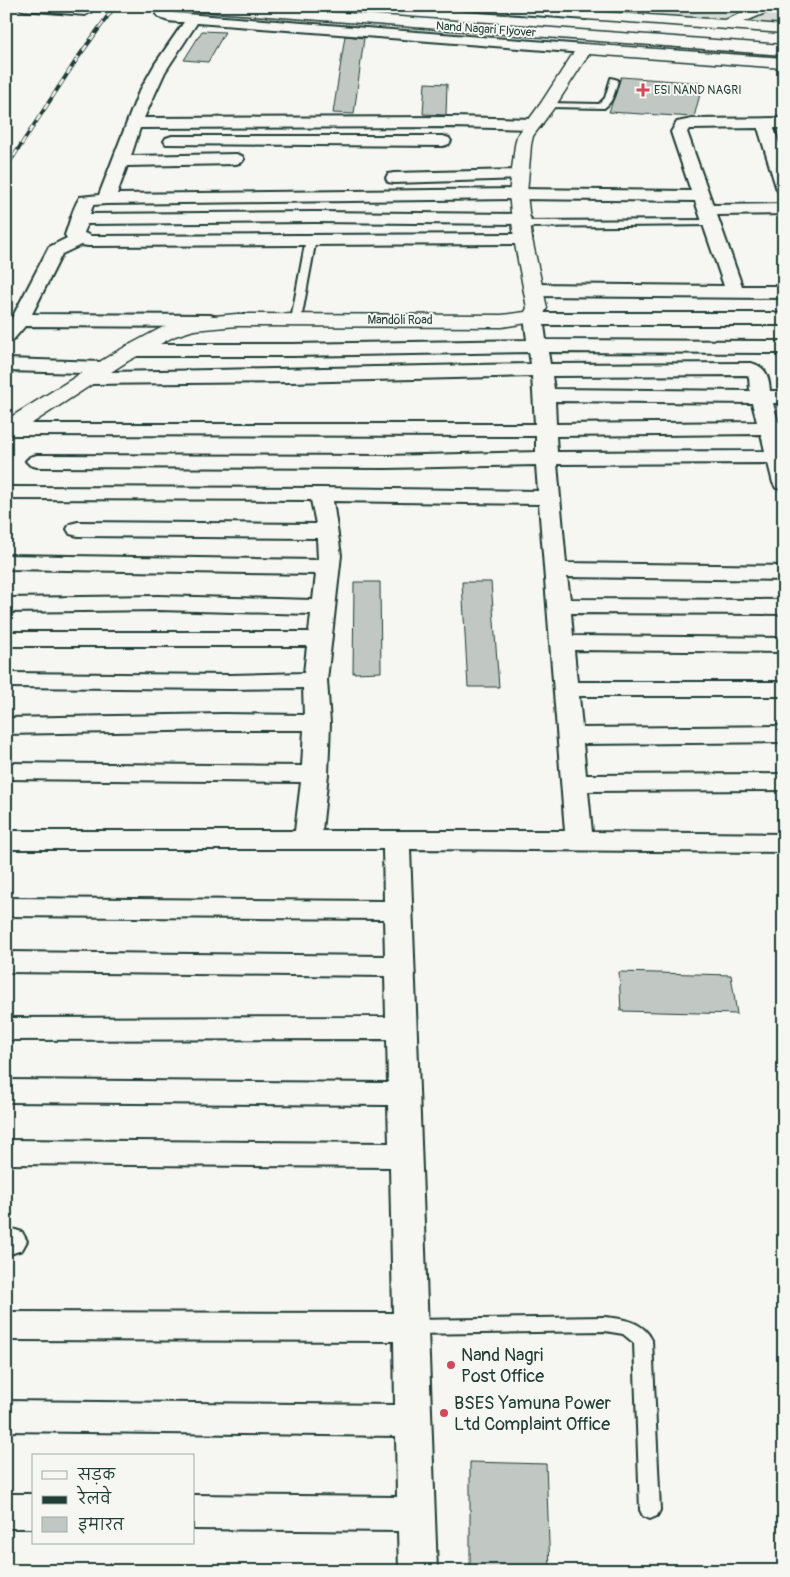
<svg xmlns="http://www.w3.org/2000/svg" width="790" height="1577" font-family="Pangolin,'Playpen Sans Deva',sans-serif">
	<rect width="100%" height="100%" fill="#f6f6f2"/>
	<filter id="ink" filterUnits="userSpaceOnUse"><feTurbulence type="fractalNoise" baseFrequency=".02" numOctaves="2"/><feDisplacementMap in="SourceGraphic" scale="10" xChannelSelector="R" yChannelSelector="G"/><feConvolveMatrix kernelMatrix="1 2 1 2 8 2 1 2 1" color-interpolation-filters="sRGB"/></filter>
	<g filter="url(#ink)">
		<!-- green -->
		<path fill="#d6dbd6" stroke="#7a8c85" d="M585,6H784V25L589,13Z"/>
		<!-- building -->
		<g fill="#c1c8c3" stroke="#1f3d34">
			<path d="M202,31L225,32L208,62L184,60Z"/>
			<path d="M345,36L364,38L354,114L333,113Z"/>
			<path d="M621,77L703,83L694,117L609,112Z"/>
			<path d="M425,83L447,84L446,115L423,114Z"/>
			<path d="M354,582H380L381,672L353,673Z"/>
			<path d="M462,582H491L499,687H468Z"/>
			<path d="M619,972L731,975L737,1014L621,1011Z"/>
			<path d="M470,1462L546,1464L550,1570L470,1568Z"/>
		</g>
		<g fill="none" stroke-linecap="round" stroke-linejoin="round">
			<defs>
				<g id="lane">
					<path d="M611,78L618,80C615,91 614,101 604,108L548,107L544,105L548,103L599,104L605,98Z"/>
					<path d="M711,220L716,223L714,225L522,227L517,224L522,221Z"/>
					<path d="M311,236L316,239L301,320L296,323L291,320L306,239Z"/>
					<path d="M605,1317C624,1319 643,1321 652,1340L660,1510L657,1516L650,1519L643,1516L640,1510L634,1343L623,1334L605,1331L411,1334L405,1332L402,1327L405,1322L411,1320Z"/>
				</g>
				<g id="street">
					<path d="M16,6L90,8L92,11L85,15L23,10Z"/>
					<path d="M162,6H176L173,13L584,45L589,46L591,49L589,52L584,53L197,23L165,72L144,118L452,117L534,119L540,121L542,124L540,127L534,129L452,127L140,128L131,156L236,154L242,156L244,159L242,162L236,164L127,166L117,194L518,189L691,191L671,132L677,122L692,119L784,118V128H774L784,159V192L778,191L776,187L758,128L692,129H689L687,132L713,205L784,204V214L717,215L742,286H784V298L533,296L527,294L524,290L527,286L533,284L724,286L695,201L518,199L106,204L93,205L90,214L315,212L522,214L528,215L531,219L528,223L522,224L315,222L87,224L84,233L91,236L523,234L529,235L532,239L529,243L523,244L88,246L81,245L62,254L32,314L210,315L217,317L219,321L217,325L210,327L25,326L13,340L6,342V324L12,318L49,247L67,238L65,235C70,222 72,209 80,197L99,195L138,94L155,64L184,22C174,22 163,22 156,14Z"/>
					<path d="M458,6H525L586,11L593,15L586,19L465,10Z"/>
					<path d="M172,136H443L449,138L451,141L449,144L443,146L166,144L164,141L166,138Z"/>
					<path d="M519,170L525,171L527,175L525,179L394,183L388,182L386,178L388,174L394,173Z"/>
					<path d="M533,311L540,313H784V325H544L546,340L784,341V353L548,352L550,364L751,363C766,367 769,376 770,391H784V403H773L778,422H784V434H781L784,443V489L776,488L773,483L768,463L557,464L566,563L784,566V580L567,577L570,599L784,600V614L571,613L573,636L784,638V652L574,650L577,682H784V696H579L582,728L784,726V742L583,744L586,775L784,774V790L588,791L592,832L784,834V852L410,849L437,1571H399L398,1531L194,1529V1495L397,1497L396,1436L6,1431V1401L395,1405L394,1341L6,1340V1312L393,1313L390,1167L6,1164V1140L389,1143L388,1105L6,1102V1080L388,1083L387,1039L6,1040V1018L386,1017L385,976L6,972V952L385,956L384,919L6,916V898L384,901L383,849H6V831H295L301,782L6,779V763L302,766L304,730H223L6,734V718L223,714L304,715L303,688L231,689L6,687V673L231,675L304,673L307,646H6V632H309L311,614L158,610L6,612V598L158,596L313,600L316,574L6,569V555L318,560L317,538L78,536L70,534L67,529L70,524L78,522L316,524L311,500L6,499V487L321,488L538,491L536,465L387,468L37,467L30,465L26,461L30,457L37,455L387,456L536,452V436L9,435L6,434V424H535L532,376L290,382L89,384L82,382L79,378L84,373L6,371V359L103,362L110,364L113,368L110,372L531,364L529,352L293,356H134L127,354L124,350L127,346L134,344H293L527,340L524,317L526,313ZM747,375L749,377L750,391L554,389L552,376ZM555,401L752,403L757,422L556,424ZM761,434L765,451L557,452L556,436ZM333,501L539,504L565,831H322L328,774L330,723L327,680L341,555Z"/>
					<path d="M6,1227L22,1232L27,1241L22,1250L10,1254L6,1253Z"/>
					<rect x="6" y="1494" width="28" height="34"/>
				</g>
				<g id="secondary">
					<path d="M757,6H777L775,9L744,22L784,25V33L586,19L581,18L579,15L581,12L586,11L725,20Z"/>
					<path d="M584,44L784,58V68L589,54L556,105L533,136L531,145L527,194L532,239L547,308L540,321L502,327L237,326L194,330L175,336L128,361L14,435L6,436V420L114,353L161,328L191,318L237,314L502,315L525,312L527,308L514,239L509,194L515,145L517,136L541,103L576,49L579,46Z"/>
				</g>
				<path id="highway" d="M181,6H251L784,45V55L188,10Z"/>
			</defs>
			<!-- lane casing -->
			<use href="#lane" stroke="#1f3d34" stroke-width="4"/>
			<!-- street casing -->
			<use href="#street" stroke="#1f3d34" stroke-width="4"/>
			<!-- secondary casing -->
			<use href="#secondary" stroke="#1f3d34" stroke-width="3"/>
			<!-- highway casing -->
			<use href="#highway" stroke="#1f3d34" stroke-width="3"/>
			<!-- lane -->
			<use href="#lane" fill="#f6f6f2" fill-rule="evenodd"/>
			<!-- street -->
			<use href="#street" fill="#f6f6f2" fill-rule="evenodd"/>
			<!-- secondary -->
			<use href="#secondary" fill="#f6f6f2" fill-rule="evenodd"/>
			<!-- highway -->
			<use href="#highway" fill="#f6f6f2" fill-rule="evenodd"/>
			<defs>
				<path id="rail" d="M6,168L77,59L115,6"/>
			</defs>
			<!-- rail casing -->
			<use href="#rail" stroke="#1f3d34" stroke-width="4"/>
			<!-- rail -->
			<use href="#rail" stroke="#f6f6f2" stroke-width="2.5" stroke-dasharray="7" stroke-linecap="butt"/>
			<!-- path-bridge -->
			<path stroke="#1f3d34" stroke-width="2" stroke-dasharray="0.5 2.5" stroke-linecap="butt" d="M121,6L784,56"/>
		</g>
	</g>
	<!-- markers -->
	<g fill="#d1495b" stroke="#f6f6f2" stroke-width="2">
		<path d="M640.5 82.5h5v5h5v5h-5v5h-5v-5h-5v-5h5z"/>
		<circle cx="451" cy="1365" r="5"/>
		<circle cx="444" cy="1413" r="5"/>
	</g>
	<g text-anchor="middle" stroke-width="4" stroke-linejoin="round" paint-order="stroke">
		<!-- far-street labels -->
		<g font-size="12" fill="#1f3d34" stroke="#f6f6f2">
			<text transform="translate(486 29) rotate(4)" y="4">Nand Nagari Flyover</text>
			<text x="400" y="324">Mandoli Road</text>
		</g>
		<!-- far-poi labels -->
		<g font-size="12" fill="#1f3d34" stroke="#f6f6f2" text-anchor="start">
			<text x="654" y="94">ESI NAND NAGRI</text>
		</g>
		<!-- near-poi labels -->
		<g font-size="18" fill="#1f3d34" stroke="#f6f6f2" text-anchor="start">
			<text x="461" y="1361">Nand Nagri<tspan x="461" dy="21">Post Office</tspan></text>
			<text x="454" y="1409">BSES Yamuna Power<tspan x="454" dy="21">Ltd Complaint Office</tspan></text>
		</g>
	</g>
	<!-- margin -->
	<rect width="790" height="1577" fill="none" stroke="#f6f6f2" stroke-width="25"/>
	<rect x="12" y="12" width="765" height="1552" fill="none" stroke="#1f3d34" stroke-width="2" filter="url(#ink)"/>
	<!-- legend -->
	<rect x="32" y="1454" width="162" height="90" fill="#f6f6f2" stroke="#a0aca6"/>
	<rect x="42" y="1471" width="25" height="8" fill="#f6f6f2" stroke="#a0aca6"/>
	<text x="78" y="1480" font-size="15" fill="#1f3d34">सड़क</text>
	<rect x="42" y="1496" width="25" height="8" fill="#1f3d34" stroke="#a0aca6"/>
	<text x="78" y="1504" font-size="15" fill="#1f3d34">रेलवे</text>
	<rect x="42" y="1517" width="25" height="15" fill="#c1c8c3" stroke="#a0aca6"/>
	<text x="78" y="1530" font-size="15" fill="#1f3d34">इमारत</text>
</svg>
